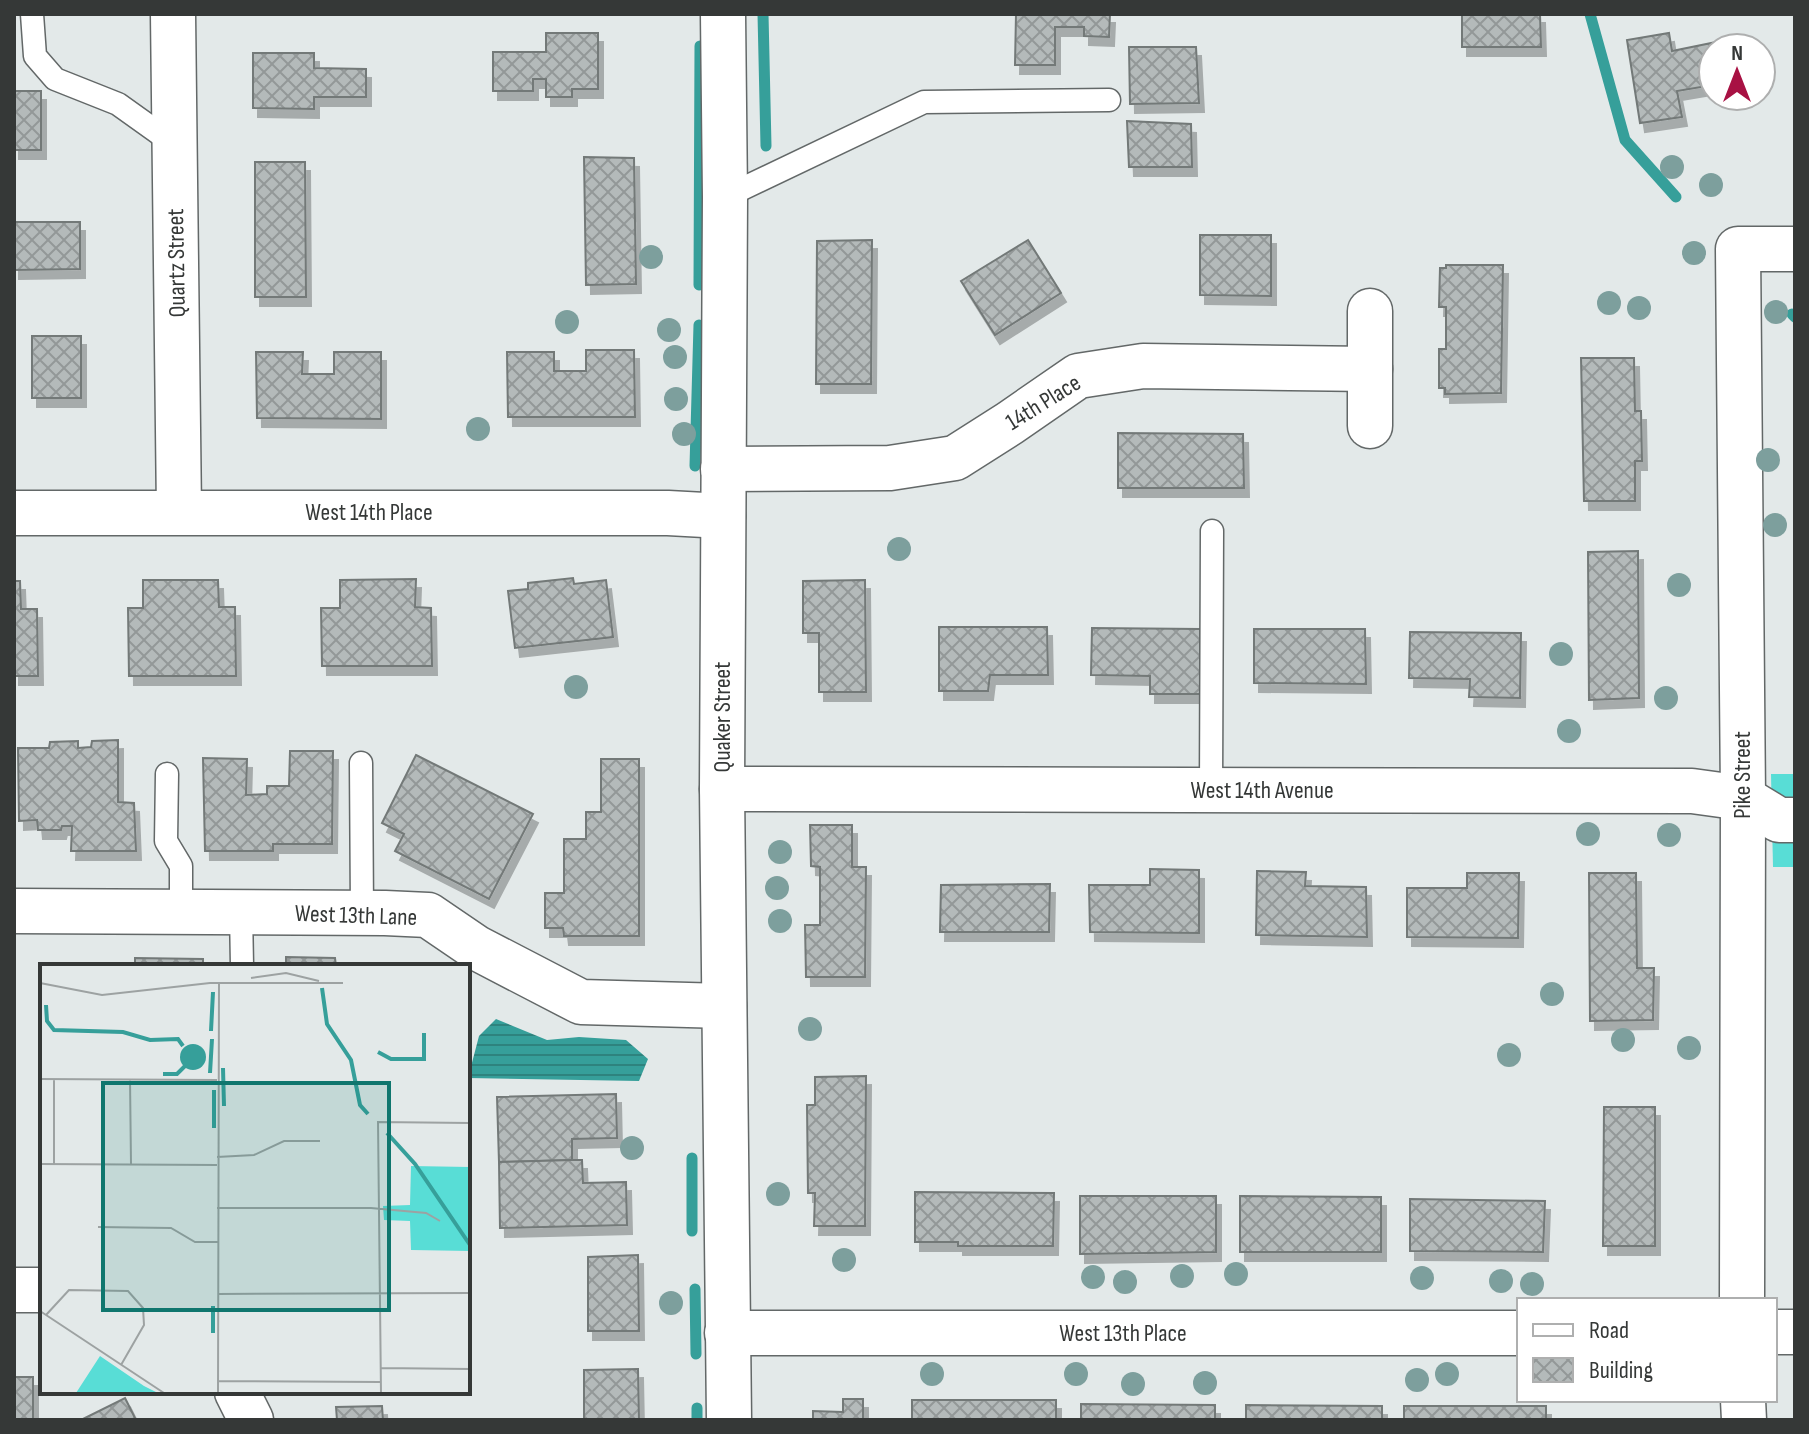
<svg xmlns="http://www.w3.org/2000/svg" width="1809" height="1434" font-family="'Sofia Sans Condensed',sans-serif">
	<defs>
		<pattern id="water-rules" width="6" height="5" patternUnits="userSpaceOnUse" patternTransform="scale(2)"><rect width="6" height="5" fill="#369f9a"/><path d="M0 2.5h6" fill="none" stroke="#2e837e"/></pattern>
		<pattern id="building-cross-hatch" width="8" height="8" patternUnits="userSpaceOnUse" patternTransform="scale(2)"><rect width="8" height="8" fill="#b4baba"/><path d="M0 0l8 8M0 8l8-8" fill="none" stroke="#939898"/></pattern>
		<filter id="shadow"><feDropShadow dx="5" dy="9" stdDeviation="0" flood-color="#0004"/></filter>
	</defs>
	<rect width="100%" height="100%" fill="#e3e9e9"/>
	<!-- green -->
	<path fill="#58ddd6" d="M1771,774H1795V867H1773Z"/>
	<!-- water -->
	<path fill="url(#water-rules)" d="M496,1019L547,1040L579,1037L626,1040L648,1059L639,1081L468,1078L479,1036Z"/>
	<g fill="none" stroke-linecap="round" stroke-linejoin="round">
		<!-- stream -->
		<g stroke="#369f9a" stroke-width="11">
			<path d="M763,14L766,146"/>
			<path d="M1590,14L1625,140L1676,197"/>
			<path d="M699,285L700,46"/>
			<path d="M1792,314L1795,317"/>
			<path d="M695,466L699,325"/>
			<path d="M692,1158V1231"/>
			<path d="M695,1289L696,1354"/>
			<path d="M697,1408V1420"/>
		</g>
	</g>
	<!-- building -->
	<g fill="url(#building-cross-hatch)" stroke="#737978" stroke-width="2" filter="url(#shadow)">
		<path d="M1016,14H1110L1109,37L1084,36V27H1055V65H1015Z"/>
		<path d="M1462,14H1540L1541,47H1462Z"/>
		<path d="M546,33H598V89H572V97H546V79H533V91H493V52H546Z"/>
		<path d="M1669,33L1672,51L1726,40L1727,48H1713V85L1677,91L1682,117L1640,123L1627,40Z"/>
		<path d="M1129,47H1196L1199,103L1130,104Z"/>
		<path d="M253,53H314V68L366,69V97H314V109L253,108Z"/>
		<rect x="14" y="91" width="27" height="59"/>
		<path d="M1127,121L1191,124L1192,167H1129Z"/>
		<path d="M584,157L634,158L636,284L586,285Z"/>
		<path d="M255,162H305L306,297H255Z"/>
		<path d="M14,222H80V269L14,270Z"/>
		<path d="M1200,235H1271V296L1200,295Z"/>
		<path d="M872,240L871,384H816L817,241Z"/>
		<path d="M1028,240L1061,293L995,335L961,281Z"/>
		<path d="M1446,265H1503L1501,393L1445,394V388H1439V349H1446V307H1439L1440,268H1446Z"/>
		<rect x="32" y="336" width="49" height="62"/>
		<path d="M586,350H634L635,417H508L507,352H554V371H586Z"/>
		<path d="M256,352H303L302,374H334V352H381V419L257,418Z"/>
		<path d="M1581,358H1634L1635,411H1641L1642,461H1635V501H1584Z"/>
		<path d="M1118,433L1243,434L1244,488H1118Z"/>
		<path d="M1638,551L1639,698L1589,700L1588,552Z"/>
		<path d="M573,578L574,584L606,580L613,637L515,648L508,591L528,589V583Z"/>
		<path d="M416,579L415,607L431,608L432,666H322L321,608H340V580Z"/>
		<path d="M143,580H218L219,607H235L236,676H129L128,608H143Z"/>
		<path d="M865,580L866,692H819V633H803V581Z"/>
		<path d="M14,581H20L21,609H37L38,676H14Z"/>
		<path d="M939,627H1047L1048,675H990L988,691H939Z"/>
		<path d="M1092,628L1200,629V694H1150V676L1091,675Z"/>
		<path d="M1254,629H1365L1366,684L1254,683Z"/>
		<path d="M1410,632L1521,633L1520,698L1469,697L1470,679L1409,678Z"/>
		<path d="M118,740V802L134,803L136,851H71L72,826H62L61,830H38L37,820L19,821L18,748H49L50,742L78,741V748L91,747L92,741Z"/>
		<path d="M290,751H333L332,844H273V851H205L203,758L247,759L246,795L267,794V786H289Z"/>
		<path d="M416,755L533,814L489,899L395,851L404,834L382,823Z"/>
		<path d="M601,759H639V936H564L563,928H545V893H564V839H586V812H601Z"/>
		<path d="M810,825H852V867H866L865,977H806L805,925H820V867L811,866Z"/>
		<path d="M1150,869L1199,870V933L1090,932L1089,885H1150Z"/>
		<path d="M1257,871L1306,872L1305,886L1366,887L1367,937L1256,935Z"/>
		<path d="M1467,873H1519L1518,938L1407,937V888H1467Z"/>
		<path d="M1589,873H1636L1637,968H1654L1653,1020L1590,1021Z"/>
		<path d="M1050,884L1049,932H940L941,885Z"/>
		<path d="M286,957L335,958L336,966H286Z"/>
		<path d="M135,958L203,959V966H135Z"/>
		<path d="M866,1076L865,1226H814L815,1193H808L807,1105H815V1077Z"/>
		<path d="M616,1094L617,1138L572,1139V1160L499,1162L497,1097Z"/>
		<path d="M1604,1107H1655V1246H1603Z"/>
		<path d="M572,1160H582L583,1183L626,1182L627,1225L500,1228L499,1162Z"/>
		<path d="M915,1192L1054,1193L1053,1246H958V1242H915Z"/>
		<path d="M1080,1196H1216V1252L1080,1254Z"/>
		<path d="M1240,1196L1381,1197V1252H1240Z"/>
		<path d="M1410,1199L1545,1201L1543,1252L1410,1251Z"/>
		<path d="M638,1255L639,1331H588V1257Z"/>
		<path d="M638,1369L639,1420H584V1370Z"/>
		<rect x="14" y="1377" width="19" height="43"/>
		<path d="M125,1398L136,1420H81Z"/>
		<path d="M843,1399H863V1420H813V1411L843,1412Z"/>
		<rect x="912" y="1400" width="144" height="20"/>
		<path d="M1081,1404L1215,1405V1420H1081Z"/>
		<path d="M1246,1405L1382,1406V1420H1246Z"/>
		<path d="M382,1406L383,1420H337L336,1407Z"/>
		<rect x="1404" y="1406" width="142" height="14"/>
	</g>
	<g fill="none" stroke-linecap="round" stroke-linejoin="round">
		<defs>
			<g id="service">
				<path d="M32,14L35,56L55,79L118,104L174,144"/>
				<path d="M725,197L924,102L1109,100"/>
				<path d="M361,763L362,913"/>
				<path d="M167,774L166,841L181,866V912"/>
				<path d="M1211,790L1212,531"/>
				<path d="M241,912L242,966"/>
			</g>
			<g id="minor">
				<path d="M173,14L179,512"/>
				<path d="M723,14L725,197L722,789L729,1420"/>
				<path d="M1370,311V426"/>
				<path d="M723,469L890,468L955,458L1010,423L1078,376L1143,366L1370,369"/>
				<path d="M14,513H668L723,516"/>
				<path d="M722,789L1692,791L1743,798L1779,820H1795"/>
				<path d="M14,911L385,913L428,915L475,947L581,1002L724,1006"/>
				<path d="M14,1290H42"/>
				<path d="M1742,1300L1743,798L1738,249H1795"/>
				<path d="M1775,1332H1795"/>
				<path d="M727,1333H1519"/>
				<path d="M237,1392L251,1420"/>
				<path d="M1743,1400L1744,1420"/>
			</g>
		</defs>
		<!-- service casing -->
		<use href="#service" stroke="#636868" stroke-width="25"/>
		<!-- minor casing -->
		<use href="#minor" stroke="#636868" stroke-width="47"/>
		<!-- service -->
		<use href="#service" stroke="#fff" stroke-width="22"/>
		<!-- minor -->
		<use href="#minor" stroke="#fff" stroke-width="44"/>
	</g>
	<!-- trees -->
	<g fill="#7d9f9d">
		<circle cx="1672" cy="167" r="12"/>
		<circle cx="1711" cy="185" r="12"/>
		<circle cx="1694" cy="253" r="12"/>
		<circle cx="651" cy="257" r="12"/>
		<circle cx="1609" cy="303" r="12"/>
		<circle cx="1639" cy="308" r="12"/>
		<circle cx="1776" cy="312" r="12"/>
		<circle cx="567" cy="322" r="12"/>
		<circle cx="669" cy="330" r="12"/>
		<circle cx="675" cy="357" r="12"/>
		<circle cx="676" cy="399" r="12"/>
		<circle cx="478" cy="429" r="12"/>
		<circle cx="684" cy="434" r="12"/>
		<circle cx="1768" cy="460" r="12"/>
		<circle cx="1775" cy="525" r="12"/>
		<circle cx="899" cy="549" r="12"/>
		<circle cx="1679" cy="585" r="12"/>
		<circle cx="1561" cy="654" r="12"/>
		<circle cx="576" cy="687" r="12"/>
		<circle cx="1666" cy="698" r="12"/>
		<circle cx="1569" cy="731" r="12"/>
		<circle cx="1588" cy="834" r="12"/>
		<circle cx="1669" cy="835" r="12"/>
		<circle cx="780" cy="852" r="12"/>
		<circle cx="777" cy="888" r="12"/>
		<circle cx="780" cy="921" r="12"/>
		<circle cx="1552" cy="994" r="12"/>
		<circle cx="810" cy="1029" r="12"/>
		<circle cx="1623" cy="1040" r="12"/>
		<circle cx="1689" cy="1048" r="12"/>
		<circle cx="1509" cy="1055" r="12"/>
		<circle cx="632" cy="1148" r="12"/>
		<circle cx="778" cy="1194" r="12"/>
		<circle cx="844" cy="1260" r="12"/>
		<circle cx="1236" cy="1274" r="12"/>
		<circle cx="1182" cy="1276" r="12"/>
		<circle cx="1093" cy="1277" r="12"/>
		<circle cx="1422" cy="1278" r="12"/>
		<circle cx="1501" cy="1281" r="12"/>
		<circle cx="1125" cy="1282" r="12"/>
		<circle cx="1532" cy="1284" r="12"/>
		<circle cx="671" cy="1303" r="12"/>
		<circle cx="932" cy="1374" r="12"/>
		<circle cx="1076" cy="1374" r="12"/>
		<circle cx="1447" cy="1374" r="12"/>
		<circle cx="1417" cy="1380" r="12"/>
		<circle cx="1205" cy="1383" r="12"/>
		<circle cx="1133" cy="1384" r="12"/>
	</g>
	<g text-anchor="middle" stroke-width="6" stroke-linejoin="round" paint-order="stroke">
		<!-- street labels -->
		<g font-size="24" fill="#353837" stroke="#fff">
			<text transform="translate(176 263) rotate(-91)" y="8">Quartz Street</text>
			<text transform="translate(1043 402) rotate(-32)" y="8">14th Place</text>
			<text x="369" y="520">West 14th Place</text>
			<text transform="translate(722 717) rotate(-90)" y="8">Quaker Street</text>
			<text transform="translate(1742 775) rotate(-90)" y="8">Pike Street</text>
			<text x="1262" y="798">West 14th Avenue</text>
			<text transform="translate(356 915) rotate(2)" y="8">West 13th Lane</text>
			<text x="1123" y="1341">West 13th Place</text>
		</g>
	</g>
	<!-- overview -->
	<g transform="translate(40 964)">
		<rect width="430" height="430" fill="#e3e9e9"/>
		<path d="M371,202L430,203V287L371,286L370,257L344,256L343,242L370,241ZM60,392L104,422L118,429H36Z" fill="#58ddd6"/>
		<path d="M140 93a13 13 0 1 1 26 0a13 13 0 1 1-26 0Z" fill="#369f9a"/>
		<path fill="none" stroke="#369f9a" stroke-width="4" d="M282,24L287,60L311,96L320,141L328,150M6,41L7,57L14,66L83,68L110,76L138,75L143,82M171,67L173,28M338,88L351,95H386M384,95V69M183,104L184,142M170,109L172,75M123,110H137L145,102M174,164V126M347,169L375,200L430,281M173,342V369"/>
		<path fill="none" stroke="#9da2a2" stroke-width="2" d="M211,14L246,9L279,17M0,19L62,31L170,19H303M0,115L177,116M14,115V200M90,115L91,200M177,193L214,191L244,177H280M0,200L177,201M177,244H331L386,249L400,257M58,263L131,264L155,278H178M178,330L430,329M0,347L124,429M6,351L29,326L88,327L103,344L104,361L81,401M340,404L430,405M178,417L340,418M178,429L179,19M341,429L338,158L430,159"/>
		<path fill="#0f766e" fill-opacity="0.15" stroke="#0f766e" stroke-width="4" d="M63,119H349V346H63Z"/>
		<rect width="430" height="430" fill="none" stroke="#353837" stroke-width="4"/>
	</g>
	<!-- border -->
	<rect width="1809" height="1434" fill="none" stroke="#353837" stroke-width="32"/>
	<!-- legend -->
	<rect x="1517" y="1298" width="260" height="104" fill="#ffffff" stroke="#aeafaf" stroke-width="2"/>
	<rect x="1533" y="1324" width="40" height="12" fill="#ffffff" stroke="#aeafaf" stroke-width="2"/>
	<text x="1589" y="1338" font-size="24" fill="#353837">Road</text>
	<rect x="1533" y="1358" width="40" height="24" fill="url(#building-cross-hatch)" stroke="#aeafaf" stroke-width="2"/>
	<text x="1589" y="1378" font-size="24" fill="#353837">Building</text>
	<!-- north arrow -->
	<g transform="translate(1737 72)"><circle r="38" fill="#ffffff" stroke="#aeafaf" stroke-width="2"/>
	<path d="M0-6L14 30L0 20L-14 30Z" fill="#a81143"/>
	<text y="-12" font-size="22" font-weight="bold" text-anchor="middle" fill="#353837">N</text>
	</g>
</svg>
